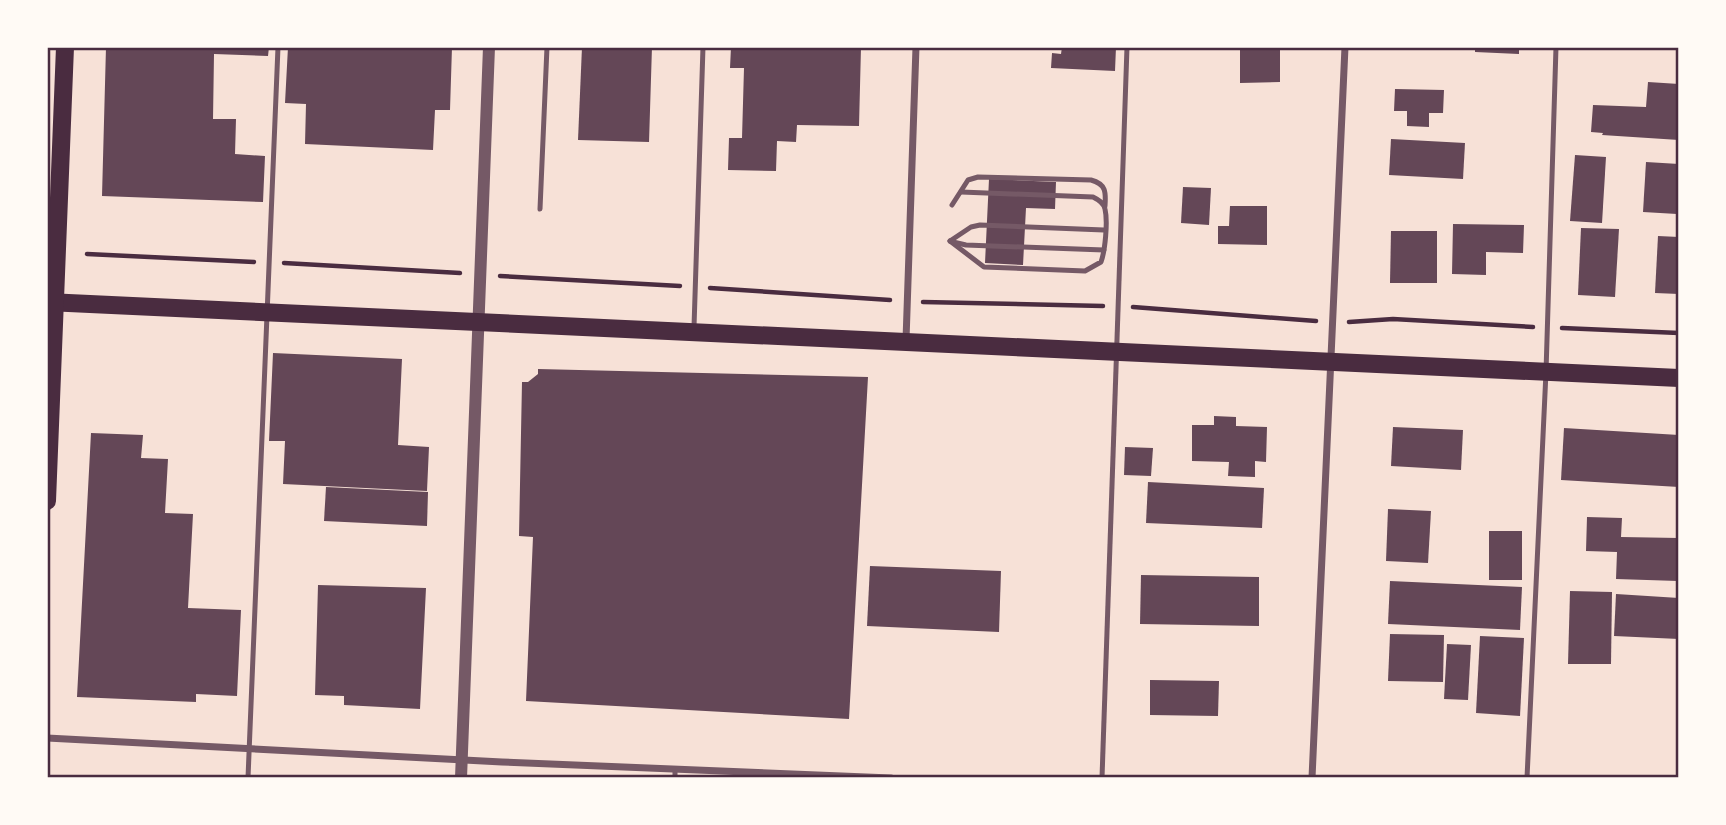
<svg xmlns="http://www.w3.org/2000/svg" width="1726" height="825" font-family="'PT Serif',serif">
	<rect width="100%" height="100%" fill="#f7e1d7"/>
	<!-- building -->
	<g fill="#644757">
		<path d="M106,47H269L268,56L214,54L213,119H236L235,154L265,156L263,202L102,196Z"/>
		<path d="M288,47H452L450,110H435L433,150L305,144L306,104L285,103Z"/>
		<path d="M582,47H652L649,142L578,140Z"/>
		<path d="M731,47H861L859,126L797,125L796,142L777,141L776,171L728,170L729,138H742L744,68H730Z"/>
		<path d="M1062,47H1116L1115,71L1051,68L1052,53L1061,54Z"/>
		<path d="M1240,47H1280V82L1240,83Z"/>
		<path d="M1475,47H1519V54L1475,52Z"/>
		<path d="M1648,82L1679,84V140L1602,135L1603,133L1591,132L1593,105L1646,107Z"/>
		<path d="M1395,89L1444,90L1443,113H1429V127L1407,126V111H1394Z"/>
		<path d="M1391,139L1465,143L1463,179L1389,175Z"/>
		<path d="M1575,155L1606,157L1602,223L1570,221Z"/>
		<path d="M1646,162L1679,164L1677,214L1643,212Z"/>
		<path d="M989,179L1056,182L1055,209L1026,208L1023,265L985,263Z"/>
		<path d="M1183,187L1211,188L1209,225L1181,223Z"/>
		<path d="M1230,206H1267V245L1218,244V226H1229Z"/>
		<path d="M1453,224L1524,225L1523,253L1486,252V275L1452,274Z"/>
		<path d="M1581,228L1619,229L1615,297L1578,295Z"/>
		<path d="M1391,231H1437V283H1390Z"/>
		<path d="M1658,236L1679,237V294L1655,293Z"/>
		<path d="M273,353L402,359L398,445L429,447L427,491L283,484L285,441H269Z"/>
		<path d="M538,369L868,377L849,719L526,701L533,537L519,536L522,382H528L538,374Z"/>
		<path d="M1214,416L1236,417V426L1267,427L1266,462L1255,461V477L1228,476L1229,462L1192,461V425H1214Z"/>
		<path d="M1393,427L1463,430L1461,470L1391,466Z"/>
		<path d="M1564,428L1679,435V487L1561,480Z"/>
		<path d="M91,433L143,435L141,458L168,459L165,513L193,514L188,608L241,610L237,696L196,694V702L77,697Z"/>
		<path d="M1125,447L1153,448L1151,476L1124,475Z"/>
		<path d="M1148,482L1264,488L1262,528L1146,523Z"/>
		<path d="M326,487L428,492L427,526L324,521Z"/>
		<path d="M1388,509L1431,511L1428,563L1386,561Z"/>
		<path d="M1587,517L1622,518L1621,537L1679,538L1678,581L1616,579L1617,552L1586,551Z"/>
		<rect x="1489" y="531" width="33" height="49"/>
		<path d="M870,566L1001,571L999,632L867,626Z"/>
		<path d="M1141,575L1259,577V626L1140,624Z"/>
		<path d="M1390,581L1522,587L1520,630L1388,624Z"/>
		<path d="M318,585L426,588L420,709L344,705V696L315,695Z"/>
		<path d="M1570,591L1612,592L1611,664H1568Z"/>
		<path d="M1616,594L1679,598V639L1614,636Z"/>
		<path d="M1390,634L1444,635L1443,682L1388,681Z"/>
		<path d="M1480,636L1524,638L1520,716L1476,713Z"/>
		<path d="M1447,644L1471,645L1468,700L1444,699Z"/>
		<path d="M1150,680L1219,681L1218,716L1150,715Z"/>
	</g>
	<g fill="none" stroke-linecap="round" stroke-linejoin="round">
		<!-- path -->
		<g stroke="#4a2c40" stroke-width="4.5">
			<path d="M87,254L254,262"/>
			<path d="M284,263L460,273"/>
			<path d="M500,276L680,286"/>
			<path d="M710,288L890,300"/>
			<path d="M923,302L1103,306"/>
			<path d="M1133,307L1316,321"/>
			<path d="M1349,322L1393,319L1533,327"/>
			<path d="M1562,328L1679,333"/>
		</g>
		<!-- service -->
		<g stroke="#755966" stroke-width="5">
			<path d="M952,205L968,180L978,177L1091,180C1106,184 1106,192 1105,206"/>
			<path d="M540,209L547,47"/>
			<path d="M950,241L984,267L1085,271L1101,262C1105,251 1108,222 1105,209C1104,203 1099,200 1093,197L961,192"/>
			<path d="M950,241L971,227L980,225L1104,230"/>
			<path d="M953,242L966,245L1104,250"/>
			<path d="M694,327L703,47"/>
			<path d="M248,778L278,47"/>
			<path d="M675,778V770"/>
			<path d="M1102,778L1127,47"/>
			<path d="M1527,778L1546,372L1556,47"/>
		</g>
		<!-- minor -->
		<g stroke="#755966" stroke-width="7">
			<path d="M906,340L916,47"/>
			<path d="M47,738L502,762L891,778"/>
			<path d="M1312,778L1345,47"/>
		</g>
		<!-- tertiary -->
		<path stroke="#755966" stroke-width="12" d="M461,778L489,47"/>
		<!-- primary -->
		<g stroke="#4a2c40" stroke-width="18">
			<path d="M47,302L1679,378"/>
			<path d="M47,501L65,47"/>
		</g>
	</g>
	<!-- border -->
	<rect width="1726" height="825" fill="none" stroke="#fffaf5" stroke-width="98"/>
	<rect x="49" y="49" width="1628" height="727" fill="none" stroke="#4a2c40" stroke-width="2.5"/>
</svg>
